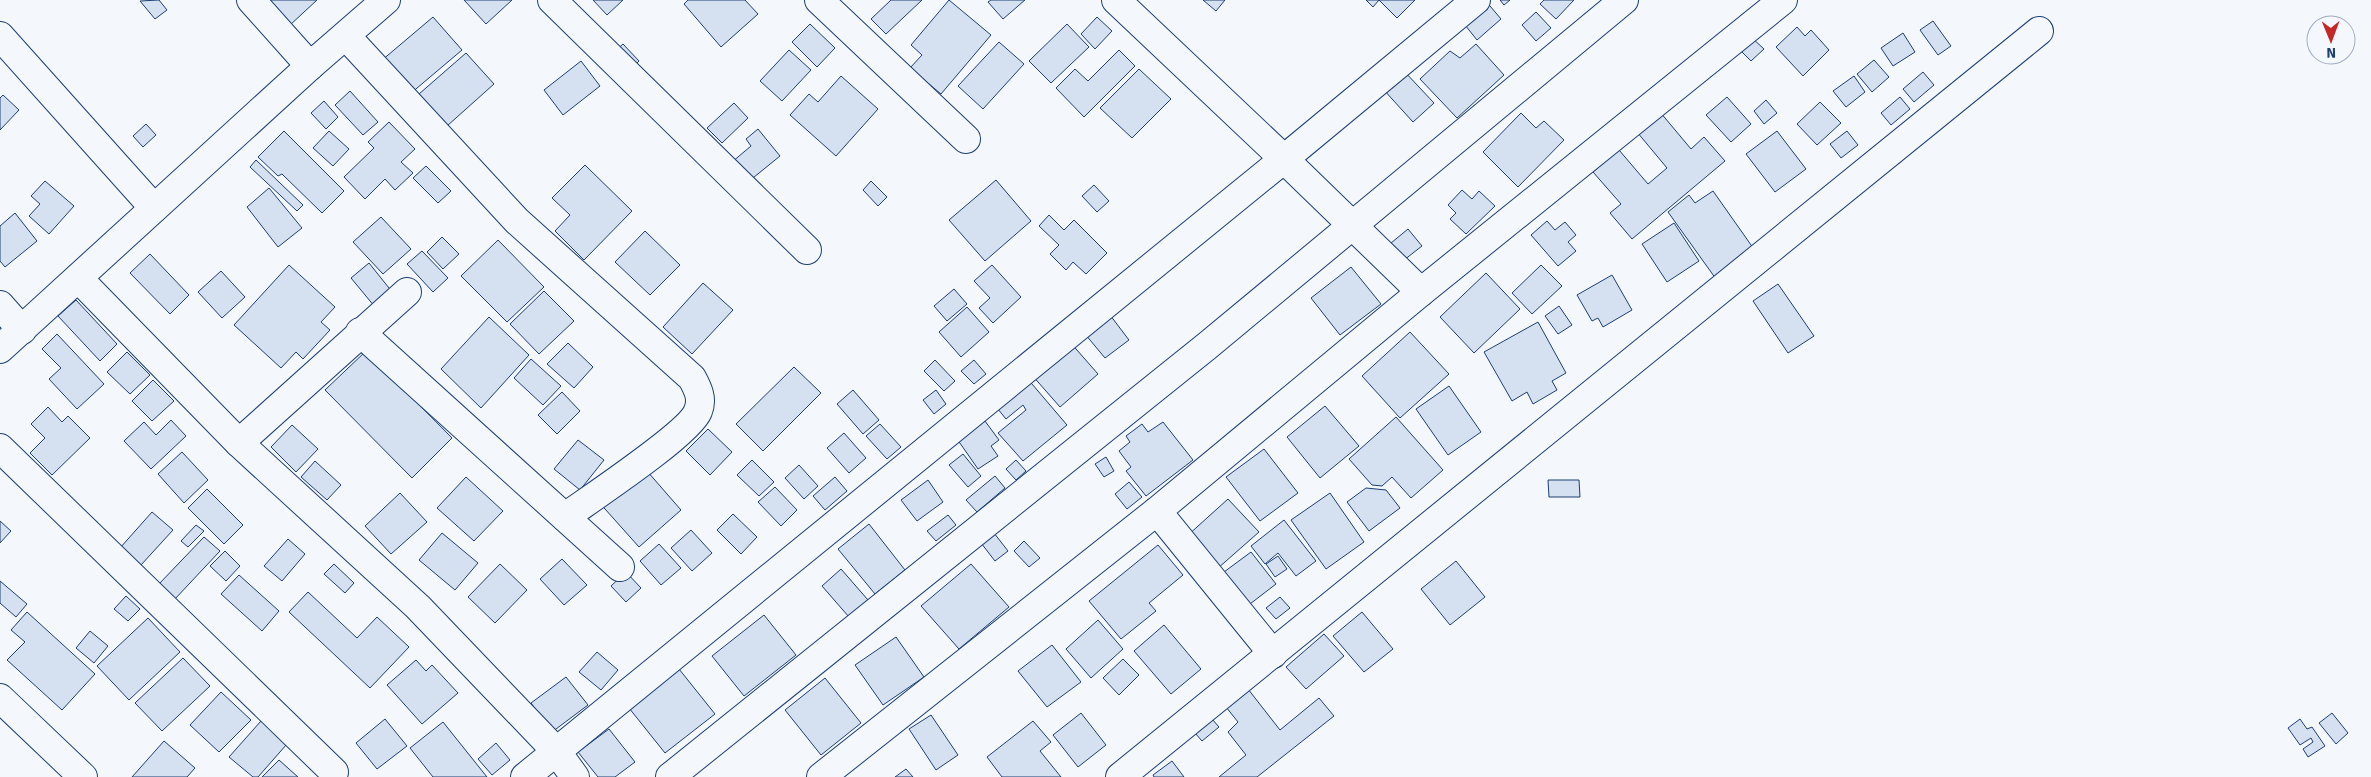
<svg xmlns="http://www.w3.org/2000/svg" width="2371" height="777" font-family="Signika,sans-serif">
	<rect width="100%" height="100%" fill="#f4f7fb"/>
	<!-- building -->
	<g fill="#d5e0f0" stroke="#1d3f73">
		<path d="M159,0L167,10L155,19L140,1Z"/>
		<path d="M270,0H317L289,26L268,2Z"/>
		<path d="M464,0H512L486,24Z"/>
		<path d="M593,0H623L607,15Z"/>
		<path d="M688,0H745L758,14L721,47L684,4Z"/>
		<path d="M891,0H922L886,34L871,19Z"/>
		<path d="M949,0L991,35L941,94L910,68L922,55L911,45Z"/>
		<path d="M991,0H1025L1003,19L988,2Z"/>
		<path d="M1203,0H1225L1216,11Z"/>
		<path d="M1366,0H1415L1397,18L1379,0L1373,7Z"/>
		<path d="M1485,0L1501,19L1477,40L1461,20Z"/>
		<path d="M1500,0H1510L1504,5Z"/>
		<path d="M1544,0H1574L1556,19L1540,4Z"/>
		<path d="M1536,12L1551,28L1536,41L1522,25Z"/>
		<path d="M433,17L462,50L410,94L381,61Z"/>
		<path d="M1097,17L1112,31L1095,49L1081,34Z"/>
		<path d="M1933,21L1951,46L1938,55L1920,30Z"/>
		<path d="M810,24L835,48L817,67L792,42Z"/>
		<path d="M1067,24L1089,47L1051,83L1029,61Z"/>
		<path d="M1797,27L1805,36L1811,30L1829,50L1803,76L1776,47Z"/>
		<path d="M1903,33L1915,52L1893,66L1881,48Z"/>
		<path d="M1751,37L1764,49L1751,61L1739,49Z"/>
		<path d="M999,42L1024,64L983,109L958,86Z"/>
		<path d="M623,44L639,61L629,71L613,53Z"/>
		<path d="M1476,44L1504,75L1457,118L1420,79L1450,51L1460,58Z"/>
		<path d="M789,50L811,70L782,101L760,81Z"/>
		<path d="M1119,50L1135,66L1084,117L1056,88L1075,69L1088,81Z"/>
		<path d="M466,53L494,84L447,126L419,94Z"/>
		<path d="M1874,60L1889,77L1872,92L1857,74Z"/>
		<path d="M581,61L600,86L563,115L544,90Z"/>
		<path d="M1139,69L1171,99L1132,138L1100,108Z"/>
		<path d="M1403,70L1434,103L1413,122L1383,89Z"/>
		<path d="M1923,72L1934,85L1914,102L1903,89Z"/>
		<path d="M841,76L878,109L836,156L790,115L809,94L818,102Z"/>
		<path d="M1854,76L1865,92L1846,107L1833,91Z"/>
		<path d="M350,91L378,122L363,135L335,105Z"/>
		<path d="M3,95L19,110L0,130V98Z"/>
		<path d="M1727,97L1751,124L1731,142L1706,115Z"/>
		<path d="M1900,97L1910,109L1891,125L1881,113Z"/>
		<path d="M1766,100L1777,113L1764,124L1754,111Z"/>
		<path d="M324,101L338,117L326,129L311,113Z"/>
		<path d="M1820,102L1841,123L1817,145L1797,124Z"/>
		<path d="M734,103L748,118L722,143L707,128Z"/>
		<path d="M1660,112L1691,149L1704,137L1725,161L1632,239L1610,213L1621,204L1593,172L1619,150L1648,184L1667,168L1637,132Z"/>
		<path d="M1521,113L1536,128L1544,121L1564,140L1518,187L1483,152Z"/>
		<path d="M389,122L415,149L401,162L413,173L395,190L385,179L365,199L344,177L374,148L368,142Z"/>
		<path d="M146,124L156,135L143,147L133,136Z"/>
		<path d="M758,129L780,156L748,182L732,162L751,146L746,139Z"/>
		<path d="M284,131L344,191L322,213L282,174L278,176L258,157Z"/>
		<path d="M329,131L349,149L333,166L313,148Z"/>
		<path d="M1777,131L1806,169L1775,192L1746,154Z"/>
		<path d="M1847,131L1858,145L1841,158L1830,144Z"/>
		<path d="M256,160L303,205L297,211L250,167Z"/>
		<path d="M585,165L632,211L584,260L555,231L570,215L552,198Z"/>
		<path d="M426,166L451,191L438,203L413,178Z"/>
		<path d="M996,180L1031,221L985,261L949,220Z"/>
		<path d="M45,181L74,206L49,234L29,216L40,204L31,196Z"/>
		<path d="M871,181L887,197L878,206L863,190Z"/>
		<path d="M1094,185L1109,201L1097,212L1082,196Z"/>
		<path d="M269,188L302,228L278,247L247,207Z"/>
		<path d="M1462,190L1472,199L1479,191L1495,206L1466,234L1450,219L1456,213L1448,205Z"/>
		<path d="M1713,191L1756,252L1716,279L1668,212L1689,195L1695,203Z"/>
		<path d="M15,213L37,241L5,267L0,261V226Z"/>
		<path d="M1049,215L1064,230L1074,220L1107,253L1086,274L1073,262L1066,270L1050,254L1059,245L1039,226Z"/>
		<path d="M381,217L411,249L383,274L353,242Z"/>
		<path d="M1547,221L1555,230L1565,222L1576,235L1568,242L1576,251L1558,266L1531,235Z"/>
		<path d="M1674,223L1699,261L1667,282L1642,244Z"/>
		<path d="M1408,229L1422,246L1404,260L1391,243Z"/>
		<path d="M645,231L680,265L650,295L615,262Z"/>
		<path d="M442,237L459,254L443,269L427,252Z"/>
		<path d="M498,240L544,287L507,322L461,276Z"/>
		<path d="M422,251L448,278L433,292L407,264Z"/>
		<path d="M150,254L189,295L170,314L130,273Z"/>
		<path d="M369,263L393,293L375,307L351,278Z"/>
		<path d="M289,265L335,307L321,322L330,330L303,359L296,352L281,368L234,325Z"/>
		<path d="M992,265L1021,297L993,323L979,308L990,298L974,281Z"/>
		<path d="M1541,265L1562,286L1532,314L1512,293Z"/>
		<path d="M1351,267L1381,304L1340,335L1311,298Z"/>
		<path d="M221,271L245,297L222,318L198,292Z"/>
		<path d="M1486,273L1520,309L1474,353L1440,317Z"/>
		<path d="M1612,275L1632,310L1603,327L1598,318L1592,321L1577,295Z"/>
		<path d="M703,283L733,310L692,354L663,327Z"/>
		<path d="M1778,284L1814,336L1788,353L1753,301Z"/>
		<path d="M954,289L967,304L947,321L934,306Z"/>
		<path d="M544,291L574,321L539,354L510,324Z"/>
		<path d="M76,300L117,344L100,361L58,316Z"/>
		<path d="M1559,306L1572,325L1558,334L1545,316Z"/>
		<path d="M967,307L989,332L961,357L939,332Z"/>
		<path d="M1110,315L1129,340L1105,358L1085,334Z"/>
		<path d="M489,317L529,355L481,408L441,369Z"/>
		<path d="M1538,322L1566,373L1552,381L1557,390L1533,404L1527,392L1512,401L1484,352Z"/>
		<path d="M1410,332L1449,374L1400,418L1362,376Z"/>
		<path d="M57,334L104,384L77,409L49,379L61,368L42,349Z"/>
		<path d="M1069,341L1098,374L1060,407L1031,374Z"/>
		<path d="M568,343L593,367L574,388L547,364Z"/>
		<path d="M366,351L452,438L412,478L325,390Z"/>
		<path d="M127,352L150,375L130,394L107,372Z"/>
		<path d="M531,359L561,386L543,405L514,378Z"/>
		<path d="M935,360L955,381L944,391L924,371Z"/>
		<path d="M974,360L986,374L974,384L961,371Z"/>
		<path d="M794,367L821,393L763,451L736,424Z"/>
		<path d="M1026,377L1067,425L1023,461L998,433L1026,410L1023,405L1006,419L993,403Z"/>
		<path d="M153,380L174,401L152,421L132,401Z"/>
		<path d="M1449,386L1481,432L1448,455L1416,409Z"/>
		<path d="M853,390L879,420L863,434L837,404Z"/>
		<path d="M936,390L946,404L934,414L923,400Z"/>
		<path d="M562,392L580,411L557,434L538,415Z"/>
		<path d="M1325,406L1359,446L1320,478L1287,437Z"/>
		<path d="M48,407L62,422L68,416L90,438L52,475L30,453L45,438L31,424Z"/>
		<path d="M982,417L999,440L991,446L998,456L978,469L955,436Z"/>
		<path d="M1396,417L1443,470L1411,498L1392,477L1382,486L1372,485L1349,459Z"/>
		<path d="M171,420L186,436L151,469L124,441L144,422L156,435Z"/>
		<path d="M1163,422L1193,460L1146,496L1126,471L1131,467L1119,451L1130,442L1126,436L1142,424L1148,432Z"/>
		<path d="M880,424L901,447L887,459L866,436Z"/>
		<path d="M292,425L318,449L296,472L271,447Z"/>
		<path d="M708,429L732,452L710,475L686,451Z"/>
		<path d="M844,433L866,458L849,473L827,448Z"/>
		<path d="M578,440L604,460L580,490L554,469Z"/>
		<path d="M1264,449L1298,493L1260,521L1226,477Z"/>
		<path d="M182,452L208,480L184,503L158,474Z"/>
		<path d="M963,454L981,476L968,487L949,465Z"/>
		<path d="M1106,457L1114,471L1104,477L1095,464Z"/>
		<path d="M752,460L774,482L759,496L737,475Z"/>
		<path d="M1016,460L1026,471L1016,480L1006,469Z"/>
		<path d="M315,461L341,485L327,500L301,477Z"/>
		<path d="M640,463L681,510L639,547L597,500Z"/>
		<path d="M799,465L818,486L804,499L785,478Z"/>
		<path d="M995,476L1005,488L977,512L966,500Z"/>
		<path d="M466,477L503,511L474,541L437,508Z"/>
		<path d="M835,477L847,491L825,510L813,496Z"/>
		<path d="M928,480L943,502L917,521L901,500Z"/>
		<path d="M1548,480H1579L1580,497H1549Z"/>
		<path d="M1129,482L1142,497L1127,509L1115,494Z"/>
		<path d="M775,487L797,510L781,526L758,502Z"/>
		<path d="M1366,488L1386,490L1400,508L1369,531L1347,502Z"/>
		<path d="M207,489L243,525L224,544L188,508Z"/>
		<path d="M400,493L427,522L391,554L365,526Z"/>
		<path d="M1330,493L1364,542L1326,569L1291,520Z"/>
		<path d="M1228,499L1259,532L1217,569L1187,536Z"/>
		<path d="M152,512L173,530L141,565L120,548Z"/>
		<path d="M733,514L757,537L741,554L717,530Z"/>
		<path d="M948,515L956,525L936,541L927,531Z"/>
		<path d="M1284,520L1316,561L1296,576L1278,553L1265,564L1251,546Z"/>
		<path d="M0,521L11,531L0,543Z"/>
		<path d="M869,524L905,570L875,594L838,549Z"/>
		<path d="M196,525L204,531L188,547L181,541Z"/>
		<path d="M691,530L712,553L692,571L671,548Z"/>
		<path d="M442,533L478,563L455,590L419,560Z"/>
		<path d="M994,533L1008,551L995,561L981,543Z"/>
		<path d="M204,537L220,551L174,600L158,585Z"/>
		<path d="M288,539L305,554L282,581L264,566Z"/>
		<path d="M1024,541L1040,558L1029,567L1014,551Z"/>
		<path d="M659,544L681,568L661,585L640,561Z"/>
		<path d="M1158,545L1183,575L1149,603L1156,611L1121,639L1089,601Z"/>
		<path d="M225,551L240,566L226,581L210,566Z"/>
		<path d="M1251,552L1276,584L1250,604L1224,572Z"/>
		<path d="M1278,556L1287,569L1275,577L1266,564Z"/>
		<path d="M562,559L587,585L564,605L540,579Z"/>
		<path d="M1456,561L1485,597L1450,625L1421,589Z"/>
		<path d="M334,564L354,583L345,593L324,574Z"/>
		<path d="M500,564L527,590L495,623L468,597Z"/>
		<path d="M971,564L1009,607L959,649L921,606Z"/>
		<path d="M841,569L868,600L849,617L822,586Z"/>
		<path d="M626,572L641,588L626,602L611,586Z"/>
		<path d="M239,575L279,611L262,631L221,594Z"/>
		<path d="M0,581L27,604L16,617L0,603Z"/>
		<path d="M308,592L357,638L377,617L409,647L370,688L289,612Z"/>
		<path d="M126,596L140,609L128,621L114,609Z"/>
		<path d="M1280,597L1290,608L1276,619L1266,608Z"/>
		<path d="M27,612L95,674L62,710L7,660L25,642L11,630Z"/>
		<path d="M1362,612L1393,649L1364,672L1333,636Z"/>
		<path d="M764,615L796,655L744,696L712,656Z"/>
		<path d="M148,618L180,652L129,700L97,666Z"/>
		<path d="M1098,620L1123,649L1091,678L1066,649Z"/>
		<path d="M1164,625L1201,669L1171,694L1134,651Z"/>
		<path d="M90,631L108,646L94,663L76,648Z"/>
		<path d="M1324,634L1344,656L1306,689L1286,667Z"/>
		<path d="M896,637L924,677L883,705L855,665Z"/>
		<path d="M1052,645L1081,682L1047,707L1018,671Z"/>
		<path d="M597,652L618,670L601,690L579,672Z"/>
		<path d="M183,658L210,686L162,731L135,703Z"/>
		<path d="M1123,659L1139,675L1119,695L1103,678Z"/>
		<path d="M416,660L426,671L432,665L458,693L422,724L387,685Z"/>
		<path d="M675,664L715,714L665,753L625,703Z"/>
		<path d="M566,677L588,705L552,732L531,703Z"/>
		<path d="M825,678L861,723L821,755L785,710Z"/>
		<path d="M1248,689L1280,730L1319,698L1334,716L1257,777H1219L1246,755L1228,732L1238,722L1226,707Z"/>
		<path d="M221,692L251,720L219,752L190,725Z"/>
		<path d="M1081,713L1106,745L1078,767L1053,735Z"/>
		<path d="M2332,713L2348,733L2336,744L2319,723Z"/>
		<path d="M931,715L958,755L936,770L909,729Z"/>
		<path d="M385,719L407,746L377,769L356,743Z"/>
		<path d="M1212,719L1219,727L1202,741L1195,733Z"/>
		<path d="M2300,719L2307,729L2312,727L2325,746L2308,757L2303,749L2313,742L2311,738L2300,745L2288,728Z"/>
		<path d="M261,721L287,744L258,777H253L229,757Z"/>
		<path d="M1033,721L1051,742L1040,751L1061,777H1002L987,757Z"/>
		<path d="M443,722L487,777H433L410,748Z"/>
		<path d="M609,729L635,762L615,777H598L578,752Z"/>
		<path d="M164,741L195,768L187,777H132Z"/>
		<path d="M496,743L510,760L492,775L478,759Z"/>
		<path d="M279,760L298,777H262Z"/>
		<path d="M1172,761L1184,777H1154L1153,775Z"/>
		<path d="M906,769L913,777H895Z"/>
	</g>
	<g fill="none" stroke-linecap="round" stroke-linejoin="round">
		<defs>
			<g id="street">
				<path d="M251,0L310,66"/>
				<path d="M552,0L807,250"/>
				<path d="M819,0L966,139"/>
				<path d="M1116,0L1284,159L1421,292"/>
				<path d="M0,36L154,208"/>
				<path d="M346,36L517,221L692,378C698,389 703,399 698,411C690,433 590,499 565,517"/>
				<path d="M78,278L239,443L418,607L557,752L575,777"/>
				<path d="M0,305L22,330"/>
				<path d="M360,332L620,567"/>
				<path d="M239,443L407,292"/>
				<path d="M0,448L334,772"/>
				<path d="M1157,511L1273,654"/>
				<path d="M0,698L83,777"/>
				<path d="M525,777L1284,159L1476,0"/>
				<path d="M670,777L1207,346L1624,0"/>
				<path d="M821,777L1157,511L1421,292L1783,0"/>
				<path d="M1120,777L2039,31"/>
			</g>
			<path id="secondary" d="M0,349L310,66L386,0"/>
		</defs>
		<!-- street casing -->
		<use href="#street" stroke="#1d3f73" stroke-width="30"/>
		<!-- secondary casing -->
		<use href="#secondary" stroke="#1d3f73" stroke-width="30"/>
		<!-- street -->
		<use href="#street" stroke="#f4f7fb" stroke-width="28"/>
		<!-- secondary -->
		<use href="#secondary" stroke="#f4f7fb" stroke-width="28"/>
	</g>
	<!-- north arrow -->
	<g transform="translate(2331 40) rotate(179)"><circle r="24" fill="#f4f7fb" stroke="#9eadc5"/>
	<path d="M0-4L9 19L0 12L-9 19Z" fill="#c62828"/>
	<text y="-8" font-size="14" font-weight="bold" text-anchor="middle" fill="#1d3f73">N</text>
	</g>
</svg>
